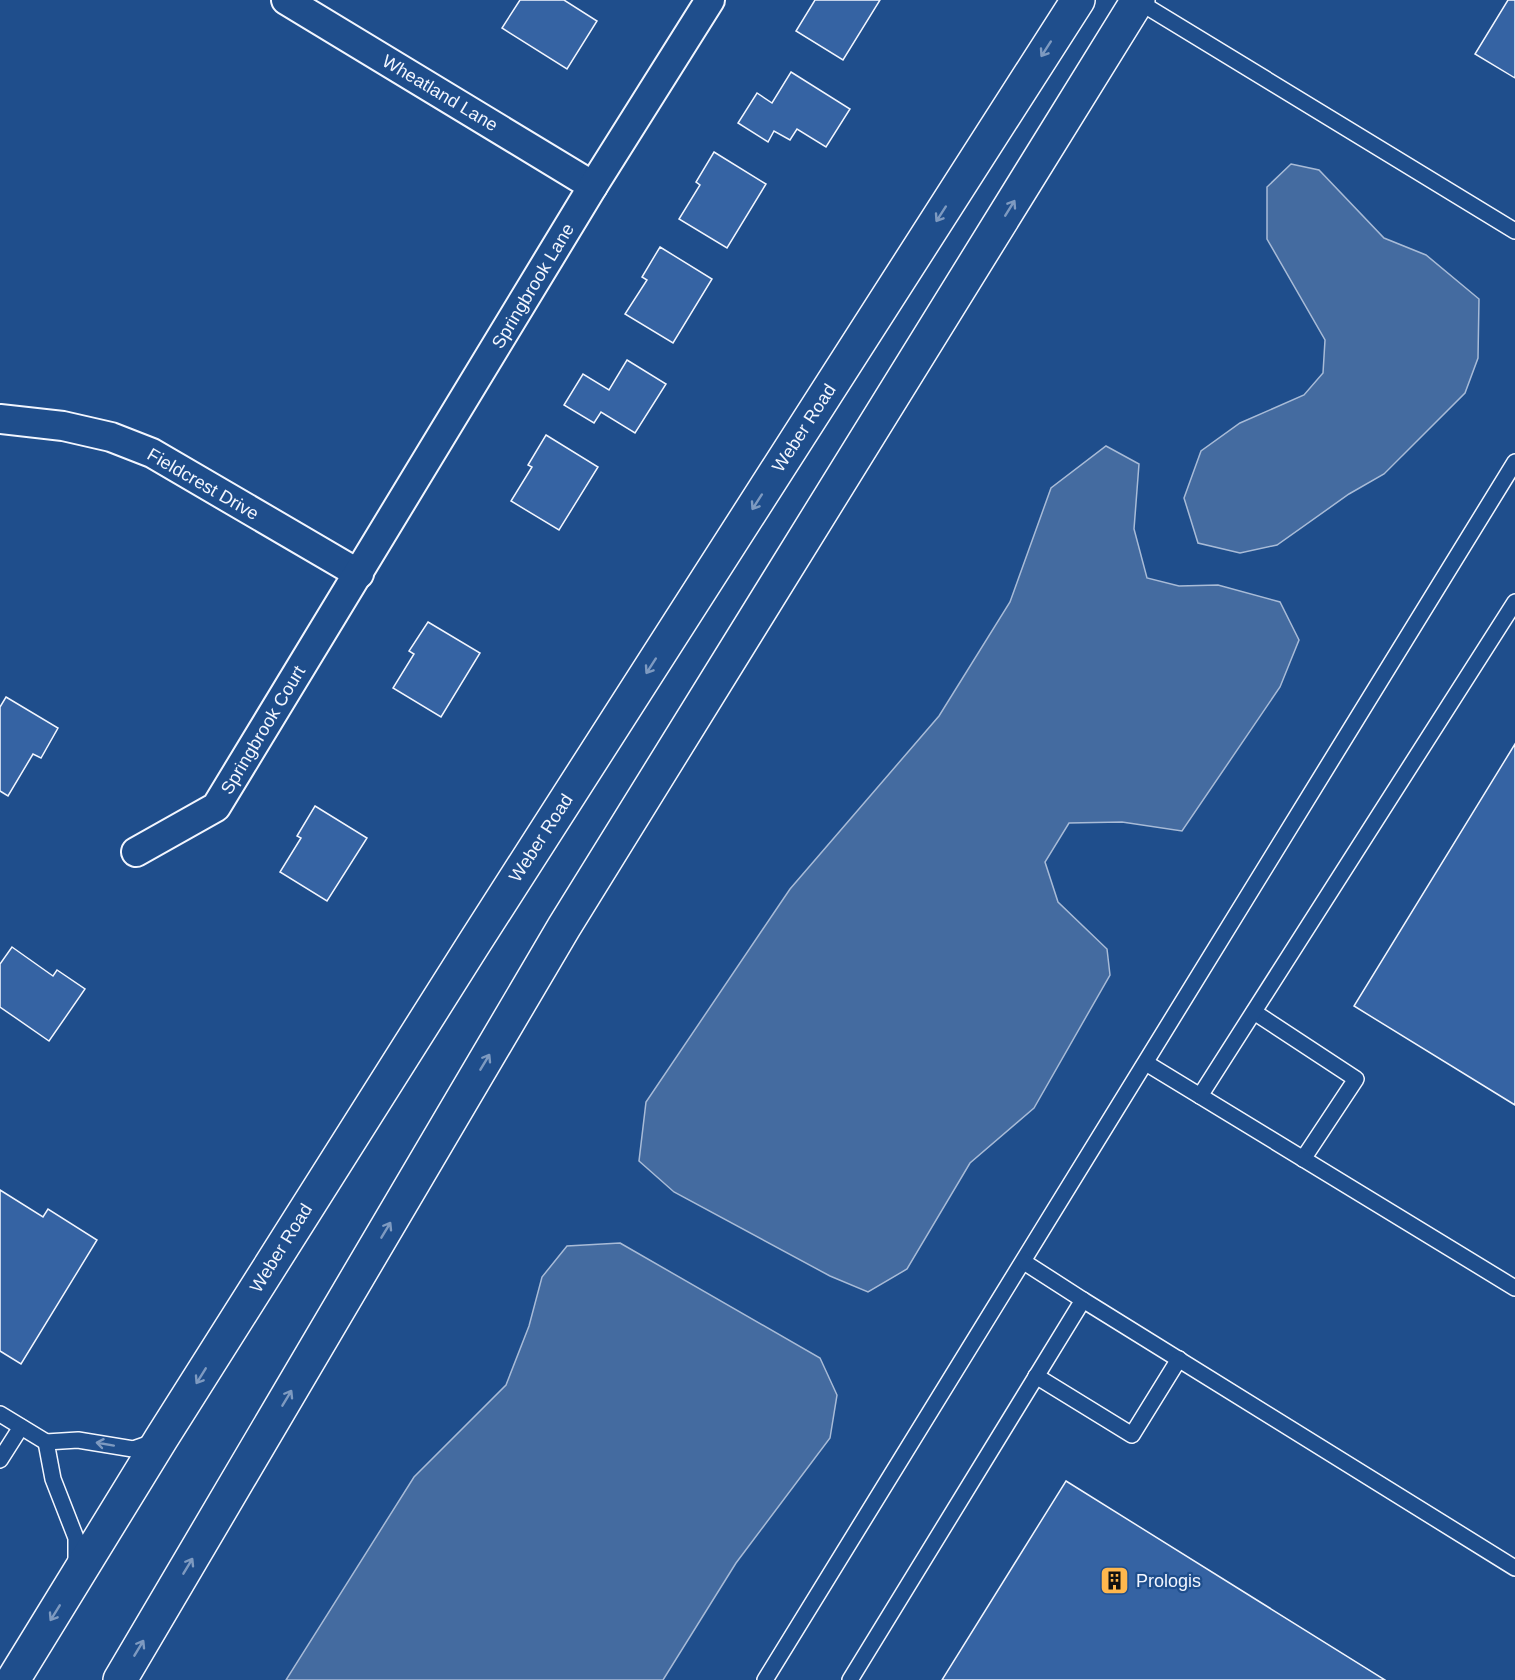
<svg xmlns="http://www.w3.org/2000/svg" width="1515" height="1680" font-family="Arial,sans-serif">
	<rect width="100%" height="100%" fill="#1f4e8c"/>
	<!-- water -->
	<g fill="#446ba0" stroke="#a8bbd7" stroke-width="1.5">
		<path d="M1291,164L1319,170L1384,238L1426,255L1479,299L1478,358L1465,393L1384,474L1349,494L1277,545L1240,553L1198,543L1184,498L1201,451L1240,423L1304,395L1323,373L1325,340L1267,239V187Z"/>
		<path d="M1106,446L1139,464L1134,529L1147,578L1179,586L1218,585L1280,602L1299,640L1280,687L1182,831L1122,822L1069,823L1045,862L1058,902L1107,949L1110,975L1034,1108L970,1163L907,1269L868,1292L830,1276L674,1192L639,1161L646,1102L790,889L939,716L1010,602L1051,488Z"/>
		<path d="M620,1243L820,1358L837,1395L830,1438L736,1563L663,1680H286L414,1477L506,1385L529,1326L542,1277L567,1246Z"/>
	</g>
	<!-- building -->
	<g fill="#3563a3" stroke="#f2f6ff" stroke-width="1.5">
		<path d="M520,0H564L597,21L567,69L502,28Z"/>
		<path d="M815,0H880L843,60L796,31Z"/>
		<path d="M1508,0H1515V78L1475,54Z"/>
		<path d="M791,72L850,109L826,147L797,129L790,140L774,131L768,142L738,123L757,93L772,103Z"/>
		<path d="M714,152L766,184L727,248L679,219L700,185L696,182Z"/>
		<path d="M660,247L712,279L673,343L625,314L647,280L642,277Z"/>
		<path d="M627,360L666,384L635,433L601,412L594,423L564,405L583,374L609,390Z"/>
		<path d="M546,435L598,467L559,530L511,501L532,467L528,465Z"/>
		<path d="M428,622L480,653L441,717L393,688L414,654L409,651Z"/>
		<path d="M6,697L58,728L41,758L33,754L8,796L0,791V707Z"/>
		<path d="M1515,744V1105L1354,1006Z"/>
		<path d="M315,806L367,838L327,901L280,872L301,838L297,836Z"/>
		<path d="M12,947L53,976L57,970L85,989L49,1041L0,1007V964Z"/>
		<path d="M0,1190L43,1217L48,1209L97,1240L21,1364L0,1351Z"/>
		<path d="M1066,1481L1385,1680H942Z"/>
	</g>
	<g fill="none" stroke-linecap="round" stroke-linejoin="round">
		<defs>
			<g id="service">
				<path d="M1136,0L1515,231"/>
				<path d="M1254,1012L1356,1079L1303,1159"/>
				<path d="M1146,1063L1515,1288"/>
				<path d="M1200,1096L1515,602"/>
				<path d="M1083,1300L1515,1568"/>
				<path d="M1036,1376L1132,1435L1179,1359"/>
				<path d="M0,1414L46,1442"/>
				<path d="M0,1460L21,1427"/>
				<path d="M76,1564V1538L53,1479L46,1442L78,1440L133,1449L156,1441"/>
				<path d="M765,1680L1515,462"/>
				<path d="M850,1680L1083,1300L1024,1262"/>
			</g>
			<g id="minor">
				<path d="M286,0L593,186"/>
				<path d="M0,419L63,426L111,437L152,453L359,574"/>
				<path d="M136,852L216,807L593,186L710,0"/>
			</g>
			<g id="secondary">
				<path d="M13,1680L161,1439L473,945L1078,0"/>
				<path d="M120,1680L564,927L1138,0"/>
			</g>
		</defs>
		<!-- service casing -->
		<use href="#service" stroke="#f2f6ff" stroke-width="18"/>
		<!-- minor casing -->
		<use href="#minor" stroke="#f2f6ff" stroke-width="32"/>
		<!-- secondary casing -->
		<use href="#secondary" stroke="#f2f6ff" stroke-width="36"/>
		<!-- service -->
		<use href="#service" stroke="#1f4e8c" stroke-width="15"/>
		<!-- minor -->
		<use href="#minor" stroke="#1f4e8c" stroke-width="28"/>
		<!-- secondary -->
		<use href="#secondary" stroke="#1f4e8c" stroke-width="33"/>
	</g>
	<!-- one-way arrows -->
	<defs><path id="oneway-shaft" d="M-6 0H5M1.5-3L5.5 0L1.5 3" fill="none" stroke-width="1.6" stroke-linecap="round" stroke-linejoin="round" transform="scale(1.5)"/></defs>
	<g stroke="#7e9ac0">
		<use href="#oneway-shaft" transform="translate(1046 49) rotate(123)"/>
		<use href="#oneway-shaft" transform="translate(1010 208) rotate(-58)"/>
		<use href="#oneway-shaft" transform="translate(941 214) rotate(123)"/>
		<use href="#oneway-shaft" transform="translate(757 502) rotate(123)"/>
		<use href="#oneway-shaft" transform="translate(651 666) rotate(123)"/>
		<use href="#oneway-shaft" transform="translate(485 1062) rotate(-59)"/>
		<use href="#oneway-shaft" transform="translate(386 1230) rotate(-59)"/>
		<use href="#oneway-shaft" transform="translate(201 1376) rotate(122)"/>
		<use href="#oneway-shaft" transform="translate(287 1398) rotate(-59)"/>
		<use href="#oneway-shaft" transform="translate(105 1444) rotate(-170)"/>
		<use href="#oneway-shaft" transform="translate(188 1566) rotate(-59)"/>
		<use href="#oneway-shaft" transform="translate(55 1613) rotate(122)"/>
		<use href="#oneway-shaft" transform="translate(139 1648) rotate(-59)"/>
	</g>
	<!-- icons -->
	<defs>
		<symbol id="building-square" viewBox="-11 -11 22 22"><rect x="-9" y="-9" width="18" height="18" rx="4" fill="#ffb74d" stroke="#1f4e8c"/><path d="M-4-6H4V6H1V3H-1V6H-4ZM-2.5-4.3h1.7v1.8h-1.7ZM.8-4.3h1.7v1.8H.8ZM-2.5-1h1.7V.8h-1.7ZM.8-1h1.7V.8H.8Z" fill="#111"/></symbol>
	</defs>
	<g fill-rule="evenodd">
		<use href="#building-square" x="1098" y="1564" width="33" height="33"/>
	</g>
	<g text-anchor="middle" stroke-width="4.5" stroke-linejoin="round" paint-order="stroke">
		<!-- street labels -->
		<g font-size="18" fill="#f2f6ff" stroke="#1f4e8c">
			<text transform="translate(440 93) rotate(31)" y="6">Wheatland Lane</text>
			<text transform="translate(533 286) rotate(-59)" y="6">Springbrook Lane</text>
			<text transform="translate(804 428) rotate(-57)" y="6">Weber Road</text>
			<text transform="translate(203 484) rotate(30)" y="6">Fieldcrest Drive</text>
			<text transform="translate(263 730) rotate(-59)" y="6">Springbrook Court</text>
			<text transform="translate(541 838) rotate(-57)" y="6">Weber Road</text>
			<text transform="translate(281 1248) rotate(-58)" y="6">Weber Road</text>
		</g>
		<!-- poi labels -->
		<g font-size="18" fill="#f2f6ff" stroke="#1f4e8c" text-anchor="start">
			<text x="1136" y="1587">Prologis</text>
		</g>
	</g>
</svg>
